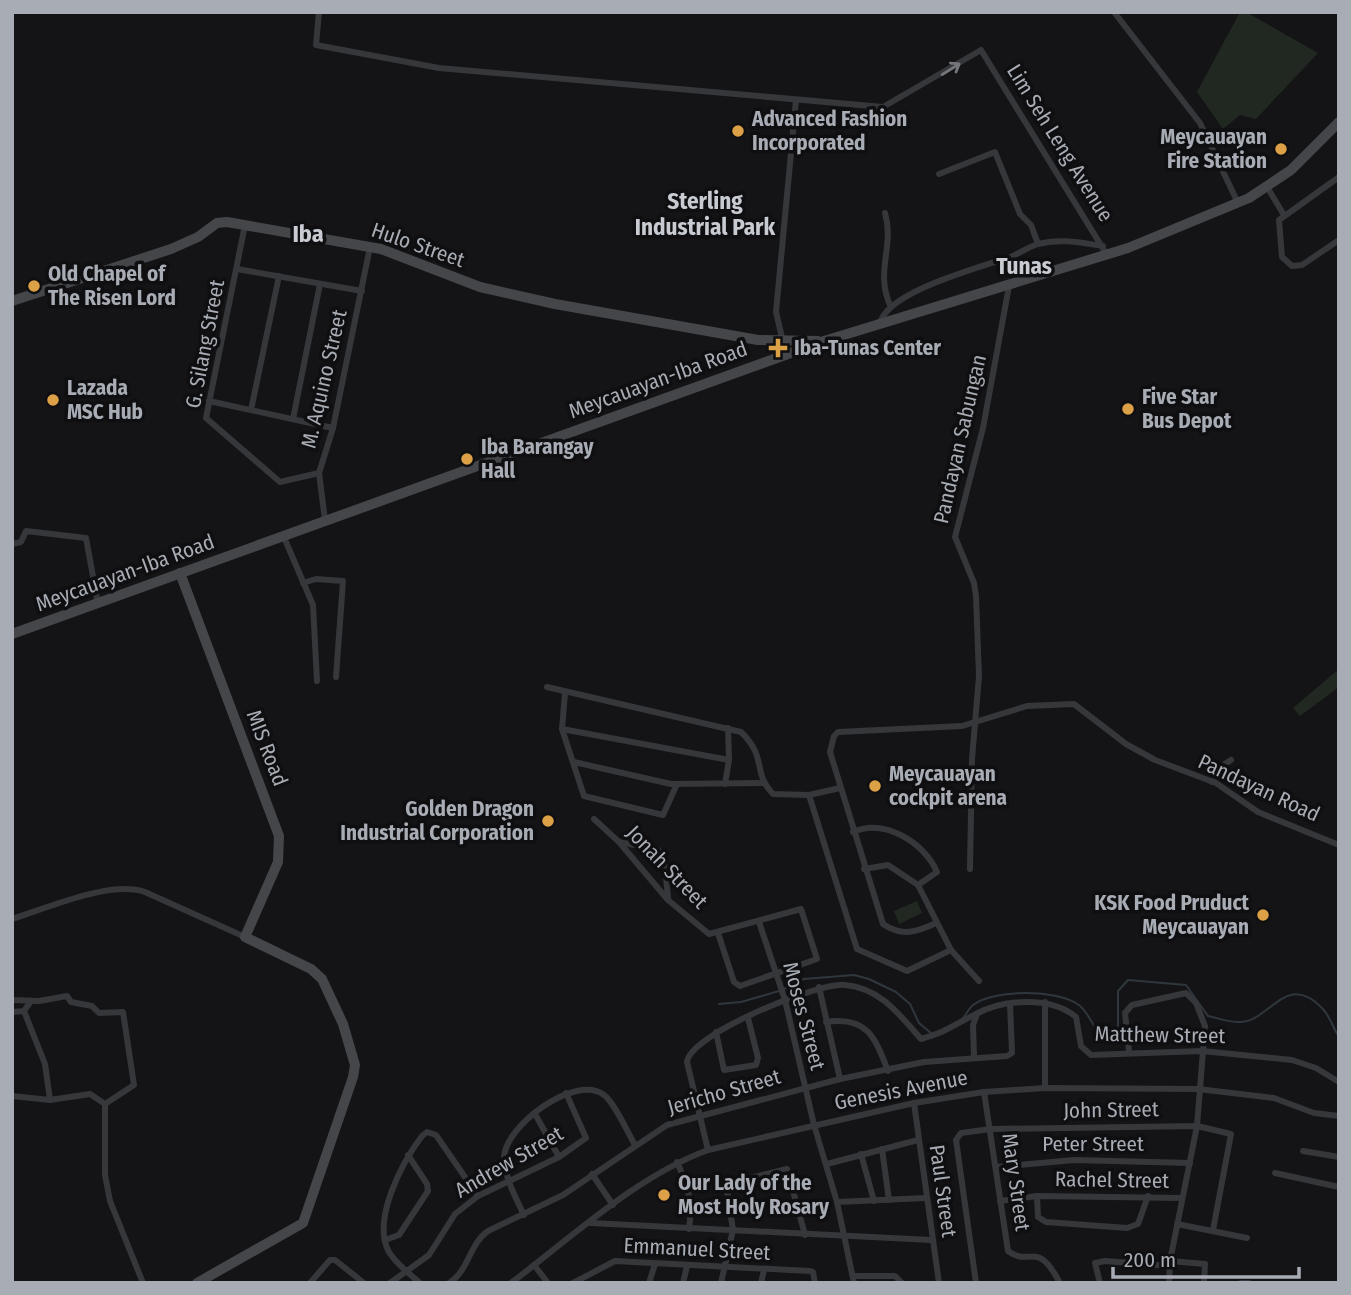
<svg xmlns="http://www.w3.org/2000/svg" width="1351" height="1295" font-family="'Fira Sans Condensed',sans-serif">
	<rect width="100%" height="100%" fill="#141416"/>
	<!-- grass -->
	<g fill="#212821">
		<path d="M1240,12H1246L1318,53L1256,119L1240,115L1223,129L1197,92Z"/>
		<path d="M1339,669V687L1300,716L1293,708Z"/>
		<path d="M917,901L922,913L899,924L894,911Z"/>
	</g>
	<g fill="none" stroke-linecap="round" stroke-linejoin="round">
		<!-- stream -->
		<g stroke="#2f373d" stroke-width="2">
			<path d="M784,989L804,979L854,975L869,979L896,992L910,1004L919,1023L931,1033"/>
			<path d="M719,1004L741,1002L779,991"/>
			<path d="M963,1018C966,1015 969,1008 973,1005C994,989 1057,989 1079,1005C1090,1014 1094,1030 1104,1040L1113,1039L1118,1026V991L1128,980L1186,985L1208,1016C1218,1018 1231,1023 1241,1022C1271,1020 1286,971 1322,1008C1330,1016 1333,1028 1339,1037"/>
		</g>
		<!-- street -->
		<g stroke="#36373a" stroke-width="6">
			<path d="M319,12L316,45L439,68L883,107L981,50L1107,255"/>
			<path d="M1114,12L1200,123L1238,203"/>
			<path d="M939,174L995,152L1020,214L1031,225L1038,244"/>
			<path d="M1339,177L1279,220L1282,257L1292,266L1302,265L1339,240"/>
			<path d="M1267,187L1284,215"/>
			<path d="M885,213C895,247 874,272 891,307"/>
			<path d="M245,225L206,418L280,482L319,473"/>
			<path d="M237,269L362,291"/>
			<path d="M880,324C886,291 985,266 1013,256C1021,252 1029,247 1038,244C1060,238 1082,243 1103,246"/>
			<path d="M786,355L776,312L796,100"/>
			<path d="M209,401L333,428"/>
			<path d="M251,410L279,276"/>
			<path d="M293,419L320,284"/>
			<path d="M325,520L319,473L333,428L370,247"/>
			<path d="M283,535L313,605L317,681"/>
			<path d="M12,544L21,542L26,531L86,538L98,604"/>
			<path d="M303,583L316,579L343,581L336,677"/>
			<path d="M547,687L741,732C768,758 752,773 773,794L809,795"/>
			<path d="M565,693L562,729L584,796L663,815L677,784"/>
			<path d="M562,729L729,760"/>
			<path d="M574,762L671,784L762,783"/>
			<path d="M1212,782L1222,766L1231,760"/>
			<path d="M725,784L729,760L728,728"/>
			<path d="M840,788L809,795L857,949L907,971L951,950"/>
			<path d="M594,819L619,842L668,900L709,934L801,909L817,959L740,986L734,982L718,933"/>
			<path d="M853,832C884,818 924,842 937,872L918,885"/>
			<path d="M620,842L658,850L664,856L668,898"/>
			<path d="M864,869L888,865L918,885L951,950L979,981"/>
			<path d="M970,869L972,759L979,676L976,596L974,583L955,537L983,428L1009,286"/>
			<path d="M12,919C47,908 111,880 145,892L245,937"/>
			<path d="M759,922L785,1000L814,1125L837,1202L854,1283"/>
			<path d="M936,923C917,932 902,937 883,924L830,752L834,736L838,732L962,726L1027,706L1074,704L1126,744L1155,760L1216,783L1258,812L1339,845"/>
			<path d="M819,987L840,1079"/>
			<path d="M12,1000L39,1001L67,996L71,1002L92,1006L99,1013L123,1012L134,1085L105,1104"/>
			<path d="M1045,1002V1088"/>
			<path d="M24,1011L45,1064L50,1100"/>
			<path d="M12,1012L24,1011L31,1001"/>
			<path d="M826,1022C867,1016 875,1037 888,1071"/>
			<path d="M716,1032L724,1070L756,1065L758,1058L748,1018"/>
			<path d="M1129,1051L1125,1013L1132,1005L1186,993L1196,1003L1205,1026L1197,1126L1170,1261L1169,1283"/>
			<path d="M974,1056L973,1025L977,1014"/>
			<path d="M984,1092L1008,1251C1031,1268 1036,1238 1060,1283"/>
			<path d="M12,1096L50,1100L90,1094L105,1104V1175L110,1201L143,1283"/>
			<path d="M914,1103L939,1283"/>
			<path d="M535,1114L559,1157"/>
			<path d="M882,1149L889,1200"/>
			<path d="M708,1150L687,1062C690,1034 818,982 845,985C880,988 899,1014 921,1039C947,1032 953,1025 976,1014C1004,999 1051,996 1076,1017L1081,1046L1091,1055L1202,1051L1292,1060L1316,1068L1339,1082"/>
			<path d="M1303,1151L1339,1157"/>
			<path d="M861,1154L874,1201"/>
			<path d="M677,1162C688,1186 693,1202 689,1229"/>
			<path d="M827,1164L918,1140"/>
			<path d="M996,1167L1074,1160L1190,1163"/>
			<path d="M1275,1173L1339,1187"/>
			<path d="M592,1174L613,1205"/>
			<path d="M1037,1196L1038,1217L1046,1222L1127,1228L1138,1224L1148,1196"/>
			<path d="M1000,1201L1037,1196L1182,1198"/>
			<path d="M837,1202L925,1198"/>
			<path d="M524,1215C516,1198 505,1178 504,1159C503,1127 575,1073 604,1095C614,1102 628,1133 635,1145"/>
			<path d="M591,1223L931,1240"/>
			<path d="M1177,1224L1247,1238"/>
			<path d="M385,1240L399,1235L428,1191L427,1184L408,1155"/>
			<path d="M1170,1261L1205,1264L1204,1283"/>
			<path d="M534,1265L548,1283"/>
			<path d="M853,1276H895L902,1283"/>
			<path d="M310,1283L330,1260H335L364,1283"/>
			<path d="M390,1283L429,1255L455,1214L478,1196L559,1157L586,1138L566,1093"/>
			<path d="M420,1283C410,1274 396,1264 389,1252C371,1220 403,1161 422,1136L427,1132L436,1135L478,1196"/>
			<path d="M449,1283C469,1271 469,1244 488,1231L563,1195L667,1125L840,1079L924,1062L1007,1056L1012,1053L1010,1004"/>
			<path d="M511,1283C572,1237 637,1176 708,1150L914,1103L984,1092L1045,1088L1198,1089L1274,1098L1314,1113L1339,1116"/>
			<path d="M573,1283L615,1261L810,1271L813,1272L815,1283"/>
			<path d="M649,1283L655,1264"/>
			<path d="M683,1283L687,1266"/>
			<path d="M721,1283L733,1230L726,1184L787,1169L805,1235"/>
			<path d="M761,1283L764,1270"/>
			<path d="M976,1283L956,1140L961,1133L991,1129L1197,1126L1231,1134L1213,1230"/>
			<path d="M1100,1283L1095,1263L1105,1261L1170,1266"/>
			<path d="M1241,1283H1249"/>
		</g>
		<!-- secondary -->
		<g stroke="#44464a" stroke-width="10">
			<path d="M12,301L171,249L198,237L217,223L227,222L381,249L480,287L555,304L758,340L818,341"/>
			<path d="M180,573L279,836L278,862L245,937L311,969L322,979L343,1024L355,1065L353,1077L303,1223L197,1283"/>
			<path d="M12,634L824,341L1128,248L1249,198L1291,170L1339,122"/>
		</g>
	</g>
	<!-- one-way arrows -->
	<defs><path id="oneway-shaft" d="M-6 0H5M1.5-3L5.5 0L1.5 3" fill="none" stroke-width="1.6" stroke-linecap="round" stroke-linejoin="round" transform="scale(1.75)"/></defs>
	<use stroke="#75777d" href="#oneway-shaft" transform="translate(951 69) rotate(-32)"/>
	<!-- markers -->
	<g fill="#dca146" stroke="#0f0f11" stroke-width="2.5">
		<circle cx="738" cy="131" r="7"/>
		<circle cx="1281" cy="149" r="7"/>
		<circle cx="34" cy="286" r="7"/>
		<path d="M774.5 337.5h7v7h7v7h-7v7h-7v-7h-7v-7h7z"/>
		<circle cx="53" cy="400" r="7"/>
		<circle cx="1128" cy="409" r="7"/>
		<circle cx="467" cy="459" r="7"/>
		<circle cx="875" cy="786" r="7"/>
		<circle cx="548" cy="821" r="7"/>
		<circle cx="1263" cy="915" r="7"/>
		<circle cx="664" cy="1195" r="7"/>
	</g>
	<g text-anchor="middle" stroke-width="7" stroke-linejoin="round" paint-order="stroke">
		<!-- poi labels -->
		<g font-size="21" font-weight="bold" fill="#a8acb4" stroke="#0f0f11" text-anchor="start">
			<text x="752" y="126">Advanced Fashion<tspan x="752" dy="24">Incorporated</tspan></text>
			<text x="1267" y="144" text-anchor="end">Meycauayan<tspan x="1267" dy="24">Fire Station</tspan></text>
			<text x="48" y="281">Old Chapel of<tspan x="48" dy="24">The Risen Lord</tspan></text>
			<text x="794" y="355">Iba-Tunas Center</text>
			<text x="67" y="395">Lazada<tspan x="67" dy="24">MSC Hub</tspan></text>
			<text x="1142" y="404">Five Star<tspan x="1142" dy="24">Bus Depot</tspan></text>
			<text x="481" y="454">Iba Barangay<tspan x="481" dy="24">Hall</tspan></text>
			<text x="889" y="781">Meycauayan<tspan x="889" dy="24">cockpit arena</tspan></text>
			<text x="534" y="816" text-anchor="end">Golden Dragon<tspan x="534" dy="24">Industrial Corporation</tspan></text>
			<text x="1249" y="910" text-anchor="end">KSK Food Pruduct<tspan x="1249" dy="24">Meycauayan</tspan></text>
			<text x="678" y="1190">Our Lady of the<tspan x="678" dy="24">Most Holy Rosary</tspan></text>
		</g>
		<!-- street labels -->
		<g font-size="21" fill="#a8acb4" stroke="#0f0f11">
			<text transform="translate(1060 143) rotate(58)" y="7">Lim Seh Leng Avenue</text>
			<text transform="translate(418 245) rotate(19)" y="7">Hulo Street</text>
			<text transform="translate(205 344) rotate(-79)" y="7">G. Silang Street</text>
			<text transform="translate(324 379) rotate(-77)" y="7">M. Aquino Street</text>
			<text transform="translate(658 380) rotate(-20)" y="7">Meycauayan-Iba Road</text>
			<text transform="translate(960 439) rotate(-77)" y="7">Pandayan Sabungan</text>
			<text transform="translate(125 573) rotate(-20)" y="7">Meycauayan-Iba Road</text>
			<text transform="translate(267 748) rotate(69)" y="7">MIS Road</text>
			<text transform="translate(1259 788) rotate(25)" y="7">Pandayan Road</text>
			<text transform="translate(667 867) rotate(46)" y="7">Jonah Street</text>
			<text transform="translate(804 1016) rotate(75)" y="7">Moses Street</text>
			<text transform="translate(1160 1035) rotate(1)" y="7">Matthew Street</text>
			<text transform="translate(901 1090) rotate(-11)" y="7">Genesis Avenue</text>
			<text transform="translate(724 1092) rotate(-16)" y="7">Jericho Street</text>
			<text transform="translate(1111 1110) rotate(-1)" y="7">John Street</text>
			<text x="1093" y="1151">Peter Street</text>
			<text transform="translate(509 1162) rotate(-30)" y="7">Andrew Street</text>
			<text transform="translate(1112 1180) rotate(1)" y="7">Rachel Street</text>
			<text transform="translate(1016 1182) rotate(82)" y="7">Mary Street</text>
			<text transform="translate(943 1191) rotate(82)" y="7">Paul Street</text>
			<text transform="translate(697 1249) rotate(3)" y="7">Emmanuel Street</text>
		</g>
		<!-- neighbourhood labels -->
		<g font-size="23" font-weight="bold" fill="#c8cbd1" stroke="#0f0f11">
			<text x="705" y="209">Sterling<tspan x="705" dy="26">Industrial Park</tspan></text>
			<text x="1024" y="274">Tunas</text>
		</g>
		<!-- quarter labels -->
		<g font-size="24" font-weight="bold" fill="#c8cbd1" stroke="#0f0f11">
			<text x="308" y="242">Iba</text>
		</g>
	</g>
	<!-- border -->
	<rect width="1351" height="1295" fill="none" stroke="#a8acb4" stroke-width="28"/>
	<!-- scale -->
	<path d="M1113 1267v10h186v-10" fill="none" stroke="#a8acb4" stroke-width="3.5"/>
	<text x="1124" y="1267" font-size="21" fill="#a8acb4" stroke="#0f0f11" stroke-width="5" paint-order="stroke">200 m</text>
</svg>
